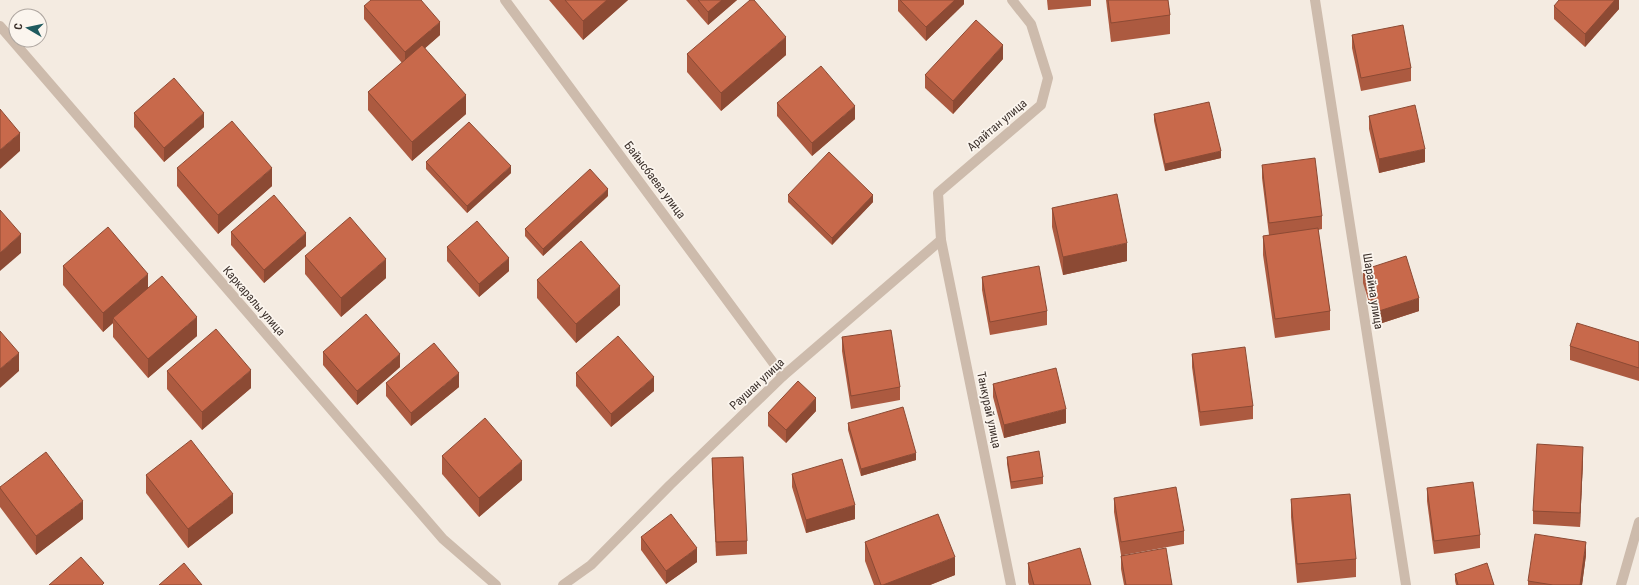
<svg xmlns="http://www.w3.org/2000/svg" width="1639" height="585" font-family="'Roboto Condensed',sans-serif">
	<rect width="100%" height="100%" fill="#f4ebe1"/>
	<g fill="none" stroke-linecap="round" stroke-linejoin="round">
		<!-- minor -->
		<g stroke="#cdbbac" stroke-width="10">
			<path d="M505,0L783,376"/>
			<path d="M1315,0L1406,585"/>
			<path d="M0,26L443,539L496,585"/>
			<path d="M941,240L1011,585"/>
			<path d="M563,585L591,565L670,485L783,376L941,240L938,193L1041,105L1048,78L1031,24L1012,0"/>
			<path d="M1621,585L1639,522"/>
		</g>
	</g>
	<!-- wall -->
	<g fill="#ac5a40">
		<path d="M549,0H628L583,40Z"/>
		<path d="M686,0H737L708,25Z"/>
		<path d="M898,0H964V4L926,41L898,11Z"/>
		<path d="M1047,0H1091V6L1048,10Z"/>
		<path d="M1106,0H1168L1170,15V34L1111,42Z"/>
		<path d="M1619,0V9L1585,47L1554,19V6Z"/>
		<path d="M364,6L440,35L425,48L466,114L412,161L368,110V92L402,63L364,19Z"/>
		<path d="M1352,35L1411,68V81L1361,91L1352,48Z"/>
		<path d="M687,54L786,55L721,111L687,72Z"/>
		<path d="M1003,59L953,114L925,88V75Z"/>
		<path d="M777,103L855,119L812,156L777,116Z"/>
		<path d="M134,113L204,127L164,162L134,127Z"/>
		<path d="M1154,114L1221,158L1165,171L1154,121Z"/>
		<path d="M1369,116L1425,162L1379,173L1369,129Z"/>
		<path d="M426,162L511,173L467,213L426,169Z"/>
		<path d="M1262,165L1322,216V229L1318,230L1330,311V330L1275,338L1263,255V236L1269,235L1262,178Z"/>
		<path d="M177,168L272,186L218,234L177,186Z"/>
		<path d="M788,195L873,202L832,245L788,202Z"/>
		<path d="M608,196L543,256L525,236V229Z"/>
		<path d="M1052,208L1127,261L1063,275L1052,227Z"/>
		<path d="M231,232L306,246L264,283L231,245Z"/>
		<path d="M447,247L509,271L479,297L447,261Z"/>
		<path d="M305,256L386,278L341,317L305,274Z"/>
		<path d="M63,266L148,288L197,336L148,378L113,337V323L103,332L63,285Z"/>
		<path d="M1363,270L1419,311L1376,325L1363,283Z"/>
		<path d="M982,277L1047,311V325L990,335L982,290Z"/>
		<path d="M537,280L620,305L576,343L537,298Z"/>
		<path d="M842,337L900,387V400L851,409L842,351Z"/>
		<path d="M1639,342V381L1570,360V346Z"/>
		<path d="M323,352L400,367L357,405L323,365Z"/>
		<path d="M1192,354L1253,406V419L1200,426L1192,367Z"/>
		<path d="M167,371L251,388L202,430L167,389Z"/>
		<path d="M576,373L654,391L611,427L576,386Z"/>
		<path d="M386,383L459,387L411,426L386,396Z"/>
		<path d="M993,384L1066,423L1004,438L993,397Z"/>
		<path d="M816,411L786,443L768,426V413Z"/>
		<path d="M848,423L916,460L861,476L848,430Z"/>
		<path d="M442,456L522,480L479,517L442,474Z"/>
		<path d="M1007,457L1043,477V484L1011,489L1007,464Z"/>
		<path d="M712,458L747,541V554L716,556L712,472Z"/>
		<path d="M1583,460L1580,527L1533,524V511Z"/>
		<path d="M792,474L855,519L806,533L792,487Z"/>
		<path d="M146,475L233,513L188,548L146,493Z"/>
		<path d="M0,487L83,519L36,555L0,507Z"/>
		<path d="M1427,488L1480,535V548L1434,554L1427,501Z"/>
		<path d="M1114,498L1184,531V544L1124,555L1172,585H1124L1121,569V555L1114,512Z"/>
		<path d="M1291,499L1356,559V577L1297,583L1291,517Z"/>
		<path d="M641,537L697,562L666,584L641,550Z"/>
		<path d="M865,542L955,575L930,585H874L865,561Z"/>
		<path d="M1586,555L1582,585H1528V581Z"/>
		<path d="M1028,563L1091,585H1029L1028,582Z"/>
		<path d="M1455,574L1494,585H1456L1455,581Z"/>
	</g>
	<!-- shaded-wall -->
	<g fill="#8c4a34">
		<path d="M607,0H628L583,40V21Z"/>
		<path d="M722,0H737L708,25V12Z"/>
		<path d="M955,0H964V4L926,41V27Z"/>
		<path d="M1615,0H1619V9L1585,47V34Z"/>
		<path d="M440,22V35L405,66V52Z"/>
		<path d="M786,37V55L721,111V93Z"/>
		<path d="M1003,45V59L953,114V101Z"/>
		<path d="M466,95V114L412,161V142Z"/>
		<path d="M855,106V119L812,156V143Z"/>
		<path d="M204,113V127L164,162V148Z"/>
		<path d="M20,133V151L0,169V150Z"/>
		<path d="M1425,149V162L1379,173V159Z"/>
		<path d="M1221,151V158L1165,171V164Z"/>
		<path d="M511,166V173L467,213V206Z"/>
		<path d="M272,168V186L218,234V215Z"/>
		<path d="M608,189V196L543,256V249Z"/>
		<path d="M873,195V202L832,245V238Z"/>
		<path d="M306,233V246L264,283V270Z"/>
		<path d="M21,234V253L0,271V253Z"/>
		<path d="M1127,243V261L1063,275V257Z"/>
		<path d="M509,258V271L479,297V284Z"/>
		<path d="M386,259V278L341,317V298Z"/>
		<path d="M148,274V292L113,318V323L103,332V313Z"/>
		<path d="M620,286V305L576,343V324Z"/>
		<path d="M1419,298V311L1376,325V312Z"/>
		<path d="M197,317V336L148,378V359Z"/>
		<path d="M19,353V371L0,388V369Z"/>
		<path d="M400,354V367L357,405V391Z"/>
		<path d="M251,370V388L202,430V412Z"/>
		<path d="M459,373V387L411,426V413Z"/>
		<path d="M654,377V391L611,427V414Z"/>
		<path d="M816,398V411L786,443V430Z"/>
		<path d="M1066,409V423L1004,438V425Z"/>
		<path d="M1583,447V460L1580,527V513Z"/>
		<path d="M916,453V460L861,476V469Z"/>
		<path d="M522,461V480L479,517V498Z"/>
		<path d="M233,494V513L188,548V529Z"/>
		<path d="M83,501V519L36,555V536Z"/>
		<path d="M855,505V519L806,533V520Z"/>
		<path d="M1586,542V555L1582,585H1580Z"/>
		<path d="M697,548V562L666,584V571Z"/>
		<path d="M955,557V575L930,585H883Z"/>
	</g>
	<!-- building -->
	<g fill="#c8694b" stroke="#8c4a34">
		<path d="M371,0H421L440,22L405,52L364,6Z"/>
		<path d="M565,0H607L583,21Z"/>
		<path d="M698,0H722L708,12Z"/>
		<path d="M750,0H754L786,37L721,93L687,54Z"/>
		<path d="M900,0H955L926,27Z"/>
		<path d="M1108,0H1168L1170,15L1111,23Z"/>
		<path d="M1559,0H1615L1585,34L1554,6Z"/>
		<path d="M976,20L1003,45L953,101L925,75Z"/>
		<path d="M1403,25L1411,68L1361,78L1352,35Z"/>
		<path d="M422,45L466,95L412,142L368,92Z"/>
		<path d="M821,66L855,106L812,143L777,103Z"/>
		<path d="M174,78L204,113L164,148L134,113Z"/>
		<path d="M1209,102L1221,151L1165,164L1154,114Z"/>
		<path d="M1415,105L1425,149L1379,159L1369,116Z"/>
		<path d="M0,109L20,133L0,150Z"/>
		<path d="M232,121L272,168L218,215L177,168Z"/>
		<path d="M469,122L511,166L467,206L426,162Z"/>
		<path d="M829,152L873,195L832,238L788,195Z"/>
		<path d="M1315,158L1322,216L1269,223L1262,165Z"/>
		<path d="M590,169L608,189L543,249L525,229Z"/>
		<path d="M1117,194L1127,243L1063,257L1052,208Z"/>
		<path d="M274,195L306,233L264,270L231,232Z"/>
		<path d="M0,210L21,234L0,253Z"/>
		<path d="M350,217L386,259L341,298L305,256Z"/>
		<path d="M477,221L509,258L479,284L447,247Z"/>
		<path d="M108,227L148,274L103,313L63,266Z"/>
		<path d="M1318,228L1330,311L1275,319L1263,236Z"/>
		<path d="M581,241L620,286L576,324L537,280Z"/>
		<path d="M1406,256L1419,298L1376,312L1363,270Z"/>
		<path d="M1039,266L1047,311L990,322L982,277Z"/>
		<path d="M162,276L197,317L148,359L113,318Z"/>
		<path d="M366,314L400,354L357,391L323,352Z"/>
		<path d="M1577,323L1639,342V368L1570,346Z"/>
		<path d="M216,329L251,370L202,412L167,371Z"/>
		<path d="M891,330L900,387L851,396L842,337Z"/>
		<path d="M0,331L19,353L0,369Z"/>
		<path d="M618,336L654,377L611,414L576,373Z"/>
		<path d="M434,343L459,373L411,413L386,383Z"/>
		<path d="M1245,347L1253,406L1200,412L1192,354Z"/>
		<path d="M1056,368L1066,409L1004,425L993,384Z"/>
		<path d="M798,381L816,398L786,430L768,413Z"/>
		<path d="M903,407L916,453L861,469L848,423Z"/>
		<path d="M485,418L522,461L479,498L442,456Z"/>
		<path d="M191,440L233,494L188,529L146,475Z"/>
		<path d="M1537,444L1583,447L1580,513L1533,511Z"/>
		<path d="M1039,451L1043,477L1011,482L1007,457Z"/>
		<path d="M46,452L83,501L36,536L0,488V487Z"/>
		<path d="M743,457L747,541L716,542L712,458Z"/>
		<path d="M842,459L855,505L806,520L792,474Z"/>
		<path d="M1473,482L1480,535L1434,541L1427,488Z"/>
		<path d="M1176,487L1184,531L1121,542L1114,498Z"/>
		<path d="M1350,494L1356,559L1297,564L1291,499Z"/>
		<path d="M671,514L697,548L666,571L641,537Z"/>
		<path d="M938,514L955,557L883,585H881L865,542Z"/>
		<path d="M1535,534L1586,542L1580,585H1553L1528,581Z"/>
		<path d="M1080,548L1091,585H1034L1028,563Z"/>
		<path d="M1166,548L1172,585H1126L1121,556Z"/>
		<path d="M81,557L104,583L102,585H49Z"/>
		<path d="M184,563L202,585H159Z"/>
		<path d="M1487,563L1494,585H1458L1455,574Z"/>
	</g>
	<g text-anchor="middle" stroke-width="3.5" stroke-linejoin="round" paint-order="stroke">
		<!-- street labels -->
		<g font-size="12" fill="#3b302b" stroke="#fbf5ee">
			<text transform="translate(997 125) rotate(-40)" y="4">Арайтан улица</text>
			<text transform="translate(655 180) rotate(53)" y="4">Байысбаева улица</text>
			<text transform="translate(1373 291) rotate(81)" y="4">Шарайна улица</text>
			<text transform="translate(254 301) rotate(49)" y="4">Каркаралы улица</text>
			<text transform="translate(757 384) rotate(-43)" y="4">Раушан улица</text>
			<text transform="translate(989 410) rotate(78)" y="4">Танкурай улица</text>
		</g>
	</g>
	<!-- north arrow -->
	<g transform="translate(28 28) rotate(279)"><circle r="19" fill="#fbf5ee" stroke="#aea6a0"/>
	<path d="M0-3L7 15L0 10L-7 15Z" fill="#1f5a5e"/>
	<text y="-6" font-size="11" font-weight="bold" text-anchor="middle" fill="#3b302b">С</text>
	</g>
</svg>
